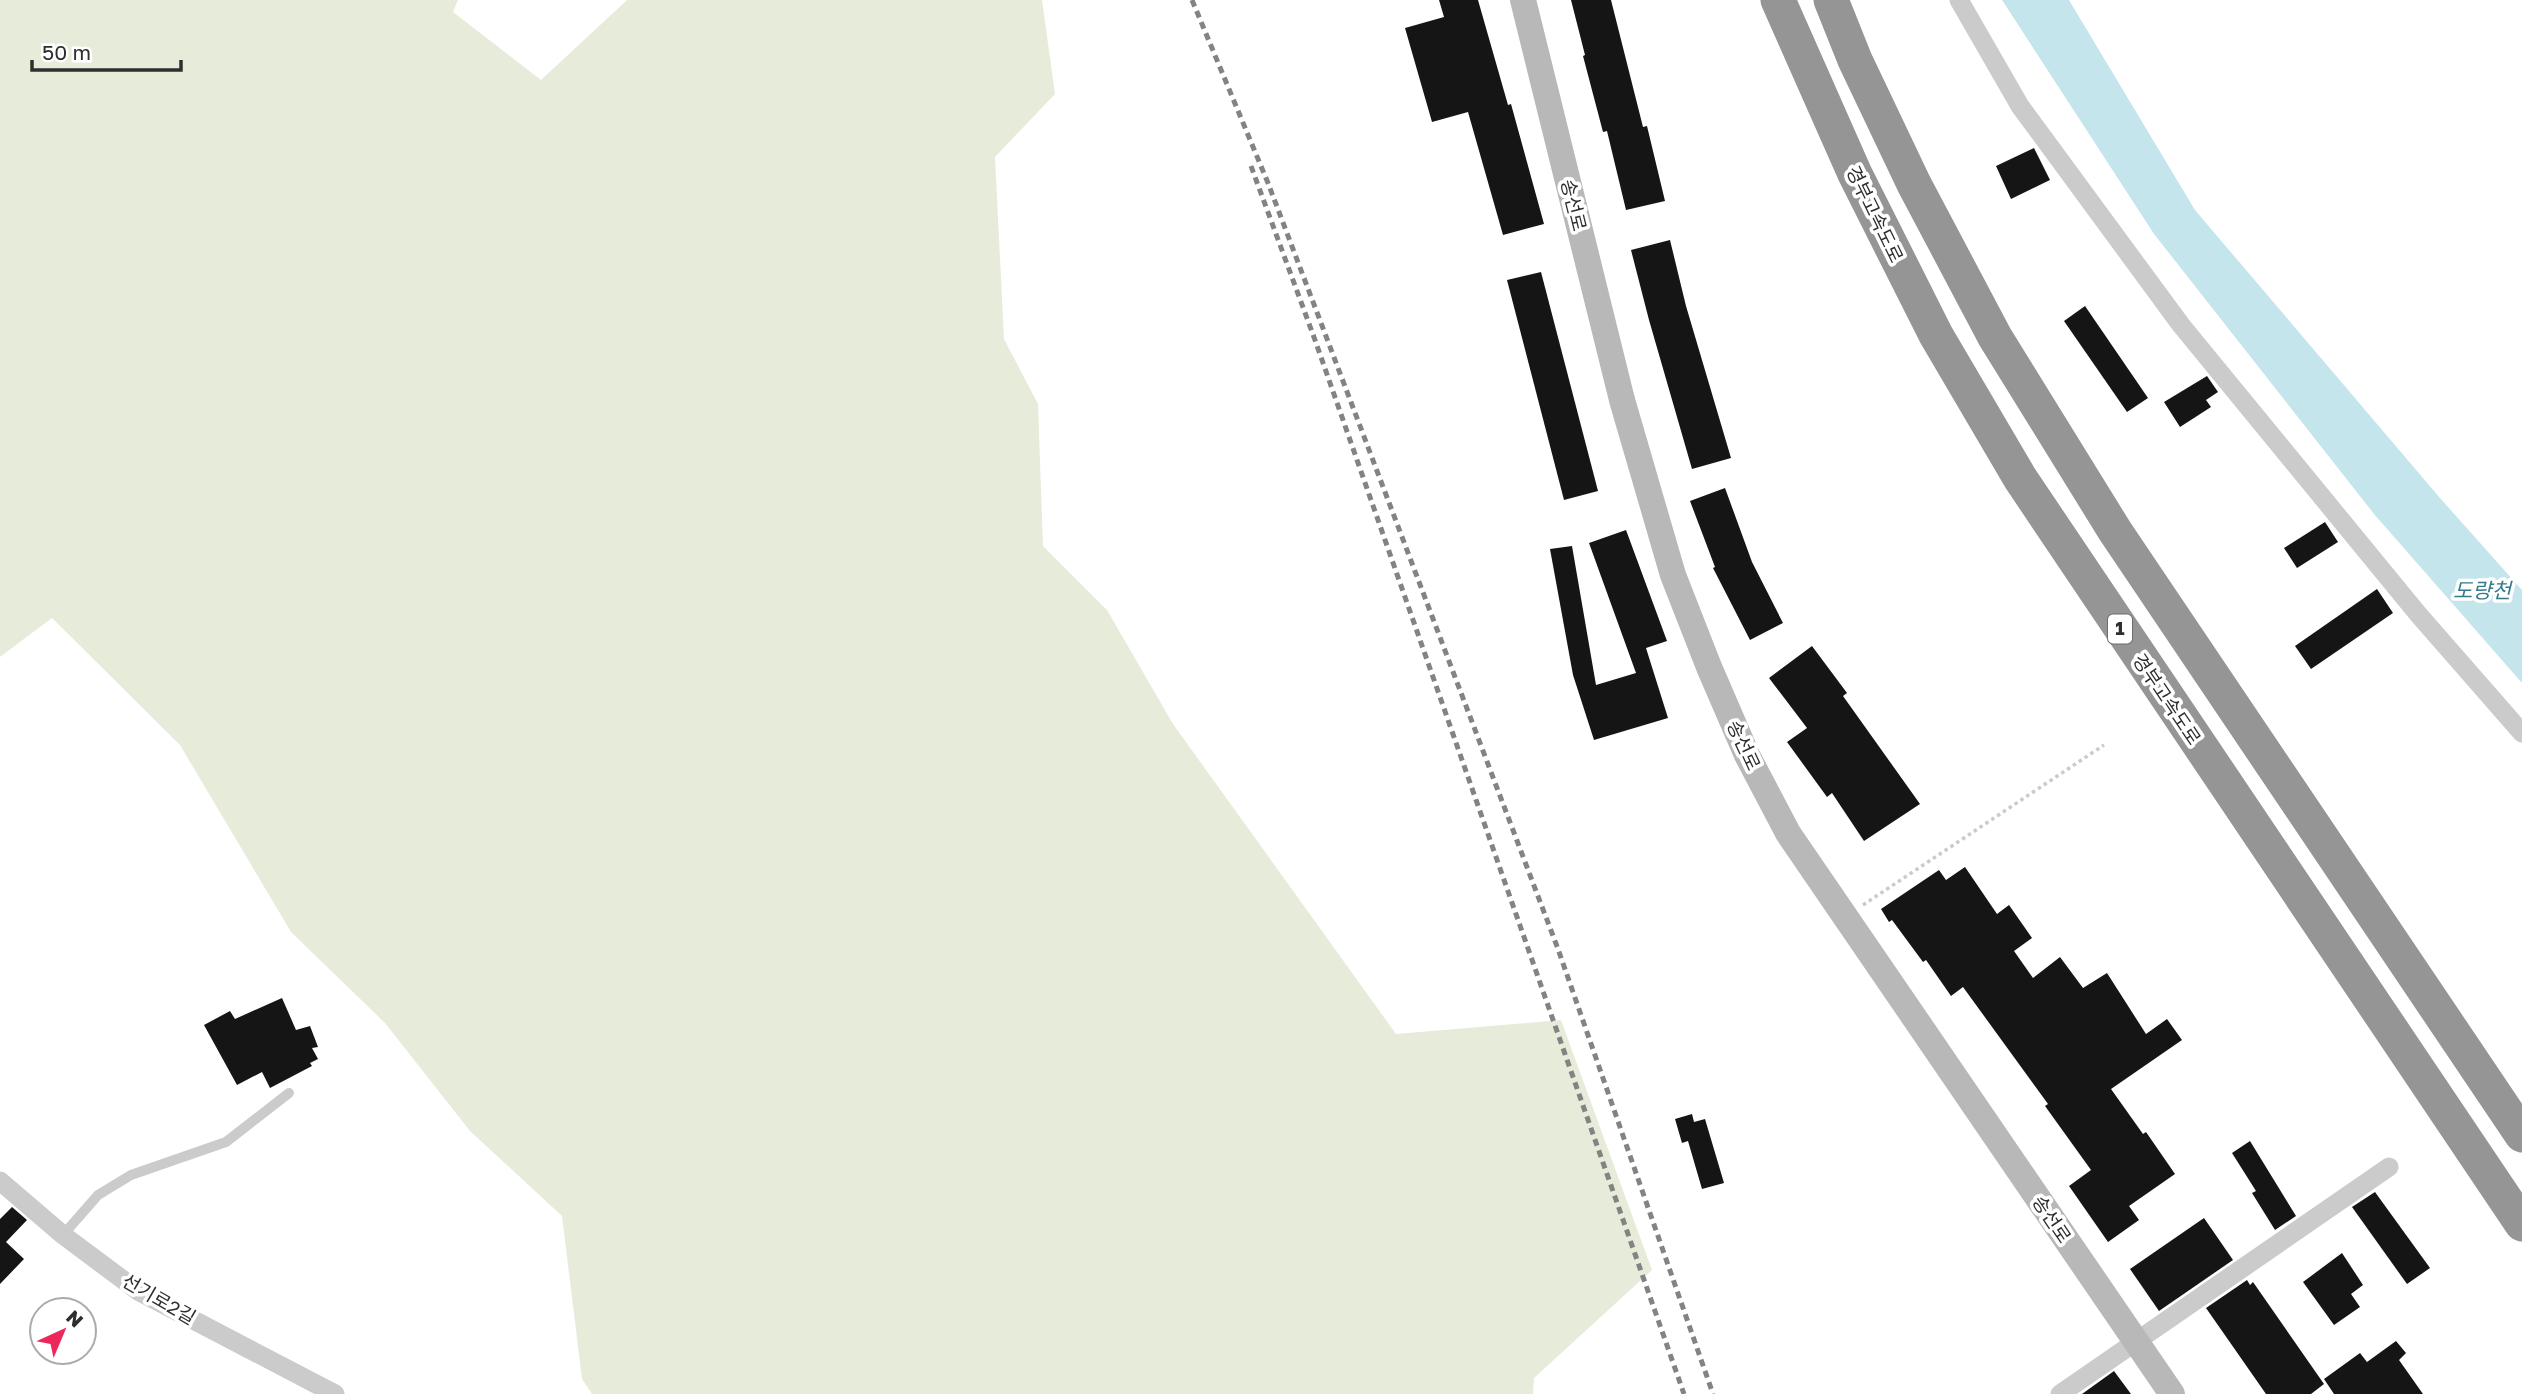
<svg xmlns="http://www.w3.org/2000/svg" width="2522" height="1394" font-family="'Golos Text','Noto Sans KR',sans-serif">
	<rect width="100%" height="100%" fill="#fff"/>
	<!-- green -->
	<path fill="#e7ecda" d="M0,0H458L453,12L541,80L627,0H1042L1055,94L995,157L1004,339L1038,404L1043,546L1107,610L1173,724L1396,1034L1561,1020L1652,1270L1534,1378L1533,1394H592L582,1379L562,1216L470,1131L385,1023L291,932L180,745L52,618L0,657Z"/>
	<!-- water -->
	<path fill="#c5e5ed" d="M2002,0H2069L2195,210L2440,498L2522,590V683L2374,514L2154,234Z"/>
	<!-- building -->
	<g fill="#151515">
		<path d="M1439,0H1478L1508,105L1511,104L1544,224L1503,235L1468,112L1432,122L1405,28L1444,17Z"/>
		<path d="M1571,0H1611L1643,127L1647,126L1665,201L1626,210L1607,131L1603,132L1583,56L1585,55Z"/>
		<path d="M2034,148L2050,180L2011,199L1996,166Z"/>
		<path d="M1670,240L1686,306L1731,458L1692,469L1649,320L1631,250Z"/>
		<path d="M1541,272L1598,491L1564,500L1507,280Z"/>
		<path d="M2085,306L2148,398L2127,412L2064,321Z"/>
		<path d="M2207,376L2218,392L2206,400L2211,407L2180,427L2164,402Z"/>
		<path d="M1725,488L1752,562L1783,623L1750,640L1713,568L1715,567L1690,501Z"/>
		<path d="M2325,522L2338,542L2297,568L2284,548Z"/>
		<path d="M1626,530L1667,641L1646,648L1668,718L1594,740L1573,675L1550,549L1572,546L1596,685L1636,673L1589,543Z"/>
		<path d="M2377,589L2393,613L2311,669L2295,646Z"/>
		<path d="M1812,646L1847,693L1843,696L1920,804L1864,841L1832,793L1827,797L1787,742L1807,728L1769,678Z"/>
		<path d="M1965,867L1997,914L2009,905L2032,938L2014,951L2033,978L2060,957L2083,988L2107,973L2146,1034L2167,1019L2182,1040L2111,1089L2143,1134L2146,1132L2175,1174L2129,1206L2139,1220L2108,1242L2069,1186L2091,1170L2045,1106L2048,1104L1963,987L1951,996L1926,960L1923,962L1892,920L1889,922L1881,909L1939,870L1946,880Z"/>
		<path d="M282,998L296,1030L310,1026L318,1047L312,1048L318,1059L310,1063L312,1066L270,1088L262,1072L237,1085L204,1025L230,1011L235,1019Z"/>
		<path d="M1692,1114L1694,1122L1705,1119L1724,1183L1702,1189L1688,1141L1682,1143L1675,1119Z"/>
		<path d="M2250,1141L2296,1216L2275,1230L2252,1193L2256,1191L2232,1153Z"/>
		<path d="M2375,1192L2430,1268L2407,1284L2352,1207Z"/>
		<path d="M12,1207L27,1220L6,1242L24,1259L0,1284V1219Z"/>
		<path d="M2204,1218L2233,1260L2159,1311L2130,1269Z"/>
		<path d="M2342,1253L2363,1285L2351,1294L2360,1307L2334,1325L2303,1282Z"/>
		<path d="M2247,1280L2250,1285L2253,1282L2324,1384L2311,1394H2266L2206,1308Z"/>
		<path d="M2396,1341L2406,1353L2399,1360L2423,1394H2334L2324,1379L2360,1353L2367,1362Z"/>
		<path d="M2114,1371L2131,1394H2082Z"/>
	</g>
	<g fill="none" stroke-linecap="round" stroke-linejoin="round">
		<!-- path -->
		<path stroke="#cbcbcb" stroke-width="3.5" stroke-dasharray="3.5 3.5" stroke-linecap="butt" d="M1863,905L2104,745"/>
		<!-- lane -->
		<path stroke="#cbcbcb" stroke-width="10" d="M63,1235L98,1195L131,1175L226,1142L289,1093"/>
		<!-- street -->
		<g stroke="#cbcbcb" stroke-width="19">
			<path d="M1959,0L2020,106L2181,325L2418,614L2522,733"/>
			<path d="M0,1181L63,1235L138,1291L335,1394"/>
			<path d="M2060,1394L2389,1167"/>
		</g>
		<!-- secondary -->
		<path stroke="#b8b8b8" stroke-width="26" d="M1523,0L1622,400L1673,575L1709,667L1747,755L1788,833L2172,1394"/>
		<!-- highway -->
		<g stroke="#959595" stroke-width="35">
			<path d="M1778,0L1855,174L1936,335L2020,478L2522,1224"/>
			<path d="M1831,0L1855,60L1914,184L1995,337L2115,531L2522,1135"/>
		</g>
		<!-- rail -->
		<g stroke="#838383" stroke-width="5" stroke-dasharray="7 5" stroke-linecap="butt">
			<path d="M1192,0L1268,183L1558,949L1713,1394"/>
			<path d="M1251,166L1315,340L1684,1394"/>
		</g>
	</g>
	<g text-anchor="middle" stroke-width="7" stroke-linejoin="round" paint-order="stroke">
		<!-- shield labels -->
		<rect fill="#fff" stroke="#6d6d6d" stroke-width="2" x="2108" y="614.5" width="24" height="29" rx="5"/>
		<g font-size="18" font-weight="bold" fill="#2e2e2e">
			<text x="2120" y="635">1</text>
		</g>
		<!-- street labels -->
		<g font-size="19" fill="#2e2e2e" stroke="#fff">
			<text transform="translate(1574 205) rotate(76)" y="7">송선로</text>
			<text transform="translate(1875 214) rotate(64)" y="7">경부고속도로</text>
			<text transform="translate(2167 699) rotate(56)" y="7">경부고속도로</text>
			<text transform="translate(1744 745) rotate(65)" y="7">송선로</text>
			<text transform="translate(2052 1219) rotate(56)" y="7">송선로</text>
			<text transform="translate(159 1299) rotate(30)" y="7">선기로2길</text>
		</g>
		<!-- water labels -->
		<g font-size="21" font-style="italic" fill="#367a8c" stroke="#fff">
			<text x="2482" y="598">도량천</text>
		</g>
	</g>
	<!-- north arrow -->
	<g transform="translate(63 1331) rotate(44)"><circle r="33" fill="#ffffff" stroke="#ababab" stroke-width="2"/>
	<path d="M0-5L12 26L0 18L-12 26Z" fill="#ed2759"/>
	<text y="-10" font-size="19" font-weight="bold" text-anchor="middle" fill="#2e2e2e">N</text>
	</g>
	<!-- scale -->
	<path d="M32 60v10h149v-10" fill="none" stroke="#2e2e2e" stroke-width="3.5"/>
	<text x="42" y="60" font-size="21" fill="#2e2e2e" stroke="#ffffff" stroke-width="5" paint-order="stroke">50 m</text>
</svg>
